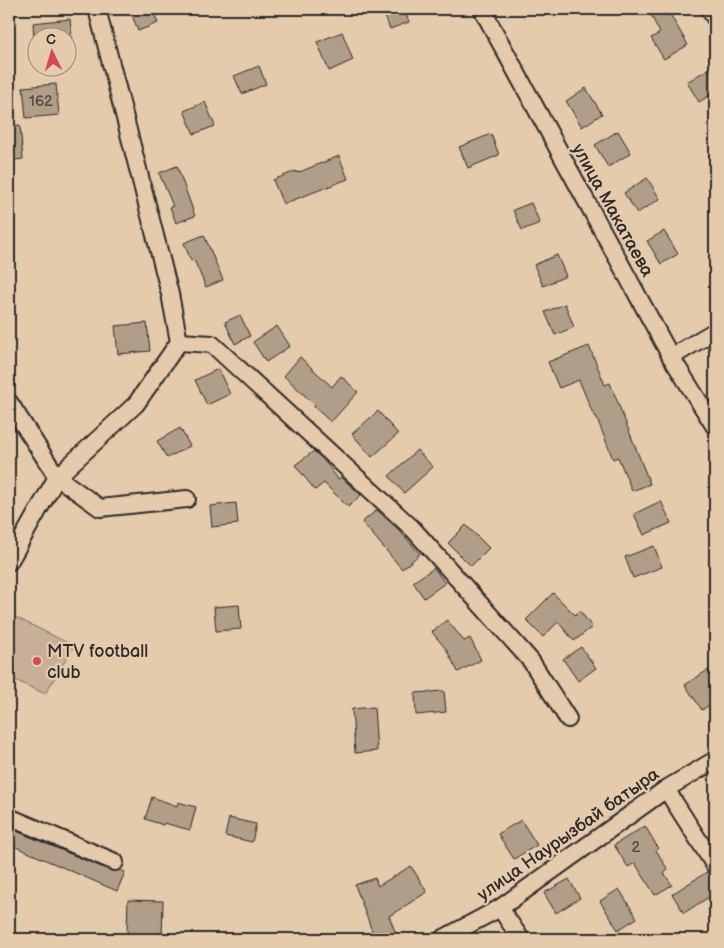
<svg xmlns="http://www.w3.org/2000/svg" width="724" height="948" font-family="'Balsamiq Sans',sans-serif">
	<rect width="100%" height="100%" fill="#e5caac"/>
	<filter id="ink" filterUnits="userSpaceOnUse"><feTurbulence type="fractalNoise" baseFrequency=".02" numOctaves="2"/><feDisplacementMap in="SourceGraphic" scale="10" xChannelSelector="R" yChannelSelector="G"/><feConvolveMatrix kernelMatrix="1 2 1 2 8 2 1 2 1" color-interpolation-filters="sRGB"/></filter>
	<g filter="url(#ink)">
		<!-- green -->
		<path fill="#c7b097" stroke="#796e61" d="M9,614L74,646L45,694L9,677Z"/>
		<!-- building -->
		<g fill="#b19e88" stroke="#2b2b2b">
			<path d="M139,9H152L158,23L138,31L131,12Z"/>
			<path d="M382,9H404L409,22L390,29Z"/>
			<path d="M648,9H667L688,45L664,59L651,38L660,33Z"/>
			<path d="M70,19L72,38H34L33,23Z"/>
			<path d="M342,32L353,60L329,71L317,42Z"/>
			<path d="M259,66L266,84L242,94L234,76Z"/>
			<path d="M710,68L715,76V92L699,102L687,82Z"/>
			<path d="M56,84L59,115L26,118L23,87Z"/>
			<path d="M586,88L602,114L582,127L566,101Z"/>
			<path d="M205,102L215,126L194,134L184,111Z"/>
			<path d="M20,125L23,159L9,161V126Z"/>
			<path d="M618,131L631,153L608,167L595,145Z"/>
			<path d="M491,134L499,155L468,168L459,147Z"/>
			<path d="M339,156L348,179L283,204L273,180L296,171L297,173Z"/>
			<path d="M177,166L195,216L176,223L170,207L173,206L159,173Z"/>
			<path d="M647,178L660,199L637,213L624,193Z"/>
			<path d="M531,203L540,223L522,230L513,210Z"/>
			<path d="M664,231L678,254L661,264L647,241Z"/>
			<path d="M204,235L223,280L206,287L194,260L191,261L184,243Z"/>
			<path d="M557,255L566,276L543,286L534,265Z"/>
			<path d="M565,304L574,327L555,335L545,312Z"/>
			<path d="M240,315L250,336L235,344L225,322Z"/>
			<path d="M147,323L150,351L118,354L115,326Z"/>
			<path d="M277,326L290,346L266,362L253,342Z"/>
			<path d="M589,346L605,385L610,383L650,484L632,491L618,457L613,459L596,416H594L579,380L559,388L548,362Z"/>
			<path d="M300,357L332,387L341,376L358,392L331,422L314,407L315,405L284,376Z"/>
			<path d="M218,369L230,394L207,405L195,380Z"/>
			<path d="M378,411L398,434L372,457L352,434Z"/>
			<path d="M180,428L190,446L167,458L157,441Z"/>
			<path d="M417,450L433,467L404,493L389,476Z"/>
			<path d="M314,451L323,459L338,479L341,477L361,495L348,507L324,483L315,490L295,465Z"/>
			<path d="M661,501L671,523L644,535L634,514Z"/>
			<path d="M236,503L238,524L212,527L210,506Z"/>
			<path d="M377,510L399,530L420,554L402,569L362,522Z"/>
			<path d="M466,525L489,548L471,566L448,543Z"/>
			<path d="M654,546L662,567L633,578L625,557Z"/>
			<path d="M434,568L445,583L424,598L413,582Z"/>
			<path d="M553,593L575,615L580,611L592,627L574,641L558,622L543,637L526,620Z"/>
			<path d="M239,605L241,629L216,631L214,607Z"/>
			<path d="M447,620L464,641L470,638L481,660L458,672L446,649L432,632Z"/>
			<path d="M581,647L596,668L578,681L563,659Z"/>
			<path d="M708,670L715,681V701L702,710L685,685Z"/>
			<path d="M444,691L446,712L416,715L415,693Z"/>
			<path d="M374,707L377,751L355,753L352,709Z"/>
			<path d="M152,797L177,806L178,802L196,807L190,830L164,823L163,825L145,819Z"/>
			<path d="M229,818L256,824L252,842L225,836Z"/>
			<path d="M521,820L537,845L514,859L498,834Z"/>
			<path d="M645,826L658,848L656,850L668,870L664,873L672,885L655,895L635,863L628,867L614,845Z"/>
			<path d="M9,828L111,871L120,870L125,872L117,891L9,844Z"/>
			<path d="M411,866L427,892L389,916L396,934L381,939H375L355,885L375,878L378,886Z"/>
			<path d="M707,872L715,885V893L684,913L672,894Z"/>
			<path d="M569,879L580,898L556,913L544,893Z"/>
			<path d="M619,889L637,918L618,930L600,901Z"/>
			<path d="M128,900L163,901L162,939H137L138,934L127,933Z"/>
		</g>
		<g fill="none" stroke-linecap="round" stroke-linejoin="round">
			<defs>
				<g id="street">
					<path d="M482,9L671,357L715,427"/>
					<path d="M709,9L715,18"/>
					<path d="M179,342L212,344L413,529L531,661L568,719"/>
					<path d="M671,357L715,331"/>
					<path d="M9,402L57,477L100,508L187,499"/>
					<path d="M9,562L57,477L136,404L179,342L170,294L97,9"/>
					<path d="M666,789L715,866"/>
					<path d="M9,817L115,862"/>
					<path d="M500,908L521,939"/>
					<path d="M442,939L500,908L666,789L715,760"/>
				</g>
			</defs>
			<!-- street casing -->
			<use href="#street" stroke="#2b2b2b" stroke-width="20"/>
			<!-- street -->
			<use href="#street" stroke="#e5caac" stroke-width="16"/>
		</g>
	</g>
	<!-- markers -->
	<circle fill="#d1495b" stroke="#e5caac" stroke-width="2" cx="37" cy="661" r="5"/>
	<g text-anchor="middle" stroke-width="4.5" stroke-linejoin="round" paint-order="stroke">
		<!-- number labels -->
		<g font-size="15" fill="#4c4842">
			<text x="41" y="106">162</text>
			<text x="636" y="852">2</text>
		</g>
		<!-- street labels -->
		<g font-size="18" fill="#2b2b2b" stroke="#e5caac">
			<text transform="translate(613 210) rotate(61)" y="6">улица Макатаева</text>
			<text transform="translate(568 834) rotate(-35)" y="6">улица Наурызбай батыра</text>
		</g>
		<!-- poi labels -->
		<g font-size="18" fill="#2b2b2b" stroke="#e5caac" text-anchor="start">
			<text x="47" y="657">MTV football<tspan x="47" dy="21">club</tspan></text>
		</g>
	</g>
	<!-- margin -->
	<rect width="724" height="948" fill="none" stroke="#e5caac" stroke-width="30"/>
	<rect x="15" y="15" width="694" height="918" fill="none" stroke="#2b2b2b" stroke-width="2" filter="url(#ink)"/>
	<!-- north arrow -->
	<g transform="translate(52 52) rotate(355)"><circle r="24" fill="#e5caac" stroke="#9b8a78"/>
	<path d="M0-4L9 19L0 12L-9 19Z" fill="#d1495b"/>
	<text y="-8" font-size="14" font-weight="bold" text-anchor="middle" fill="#2b2b2b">С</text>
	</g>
</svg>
